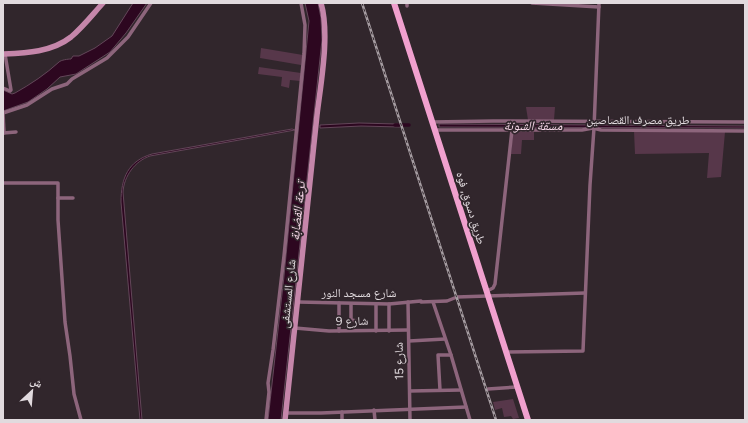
<svg xmlns="http://www.w3.org/2000/svg" width="748" height="423" font-family="Figtree,'Noto Naskh Arabic',sans-serif">
	<rect width="100%" height="100%" fill="#31262c"/>
	<!-- green -->
	<g fill="#57374a">
		<path d="M261,48L303,55L301,65L260,58Z"/>
		<path d="M259,67L301,73L300,81L290,80L289,88L281,86L282,77L258,74Z"/>
		<path d="M526,107H555L554,120H528Z"/>
		<path d="M513,131H534V140H522L521,154H511Z"/>
		<path d="M634,131L725,132L721,177L707,178L709,153L635,154Z"/>
		<path d="M513,399L519,418L513,419L511,416L504,417L502,408L495,410L493,402Z"/>
	</g>
	<!-- water -->
	<g fill="#2d0720" stroke="#634659">
		<path d="M133,3H147L126,33L110,52L76,74L60,77L47,89L28,102L3,111V90L12,94L15,93C31,84 46,74 59,62C61,60 68,59 71,59L73,56H79L95,48L112,36Z"/>
		<path d="M305,3H318L321,18L322,40L281,420H268L284,276L309,21Z"/>
		<path d="M359,123L397,124H399L400,127L361,126L320,128V125Z"/>
		<path d="M439,124L745,126V128L439,127Z"/>
		<path d="M292,129L295,130L150,156C135,161 124,176 123,192L142,420H140L121,202C121,178 128,161 152,154Z"/>
	</g>
	<g fill="none" stroke-linecap="round" stroke-linejoin="round">
		<!-- canal -->
		<path stroke="#2d0720" stroke-width="3.5" d="M395,125H409"/>
		<!-- street -->
		<g stroke="#8d657c" stroke-width="3.5">
			<path d="M407,3V6"/>
			<path d="M532,3L599,7"/>
			<path d="M3,88L10,91L11,90L5,54"/>
			<path d="M3,113L27,105L52,89L67,84L72,79L107,58L128,37L151,3"/>
			<path d="M3,113L4,133"/>
			<path d="M432,122L493,121L745,122"/>
			<path d="M434,130H582L593,128L601,130L745,131"/>
			<path d="M3,133L16,132"/>
			<path d="M3,183H58V220L65,322L70,356L74,394L81,420"/>
			<path d="M58,198H73"/>
			<path d="M487,291L493,288L495,284L512,130"/>
			<path d="M298,302L389,304L421,301"/>
			<path d="M408,302L410,420"/>
			<path d="M421,302L447,301L457,297L585,293"/>
			<path d="M433,302L451,355L470,420"/>
			<path d="M351,304V320L357,321"/>
			<path d="M389,304V331"/>
			<path d="M295,328L329,331L408,330"/>
			<path d="M339,331V303"/>
			<path d="M376,331V304"/>
			<path d="M409,341L445,339"/>
			<path d="M506,352L583,351L590,185L594,128L599,3"/>
			<path d="M488,389L517,387"/>
			<path d="M440,390L438,355H451"/>
			<path d="M410,391L461,390"/>
			<path d="M374,410L375,420"/>
			<path d="M286,413H321L466,407"/>
			<path d="M266,420L269,392L268,383L273,350L284,256L304,54L305,25L301,3"/>
			<path d="M342,420V412"/>
		</g>
		<!-- secondary -->
		<g stroke="#c586aa" stroke-width="5.5">
			<path d="M3,54C26,53 52,52 71,37C83,27 93,14 103,3"/>
			<path d="M285,420C296,318 307,216 317,115C321,82 330,34 321,3"/>
		</g>
		<!-- primary -->
		<path stroke="#f0a0ce" stroke-width="6" d="M394,3L528,420"/>
		<defs>
			<path id="rail" d="M362,3L496,420"/>
		</defs>
		<!-- rail casing -->
		<use href="#rail" stroke="#a69da2" stroke-width="2.5"/>
		<!-- rail -->
		<use href="#rail" stroke="#31262c" stroke-width="1" stroke-dasharray="3" stroke-linecap="butt"/>
	</g>
	<g text-anchor="middle" stroke-width="3.5" stroke-linejoin="round" paint-order="stroke">
		<!-- street labels -->
		<g font-size="12" fill="#e1dade" stroke="#31262c">
			<text x="638" y="124">طريق مصرف القصاصين</text>
			<text transform="translate(471 208) rotate(73)" y="4">طريق دسوق, فوه</text>
			<text x="359" y="297">شارع مسجد النور</text>
			<text transform="translate(288 294) rotate(-84)" y="4">شارع المستشفى</text>
			<text transform="translate(352 321) rotate(-1)" y="4">شارع 9</text>
			<text transform="translate(399 361) rotate(-91)" y="4">شارع 15</text>
		</g>
		<!-- water labels -->
		<g font-size="13" font-style="italic" fill="#f6d7e8" stroke="#31262c">
			<text x="533" y="130">مسقة الشونة</text>
			<text transform="translate(297 211) rotate(-84)" y="5">ترعة القضابة</text>
		</g>
	</g>
	<!-- border -->
	<rect width="748" height="423" fill="none" stroke="#e1dade" stroke-width="8"/>
	<!-- north arrow -->
	<g transform="translate(32 391) rotate(26)" stroke="#31262c" stroke-width="3" paint-order="stroke">
	<path d="M0-3L7 15L0 10L-7 15Z" fill="#e1dade"/>
	<text y="-6" font-size="11" font-weight="bold" text-anchor="middle" fill="#e1dade">ش</text>
	</g>
</svg>
